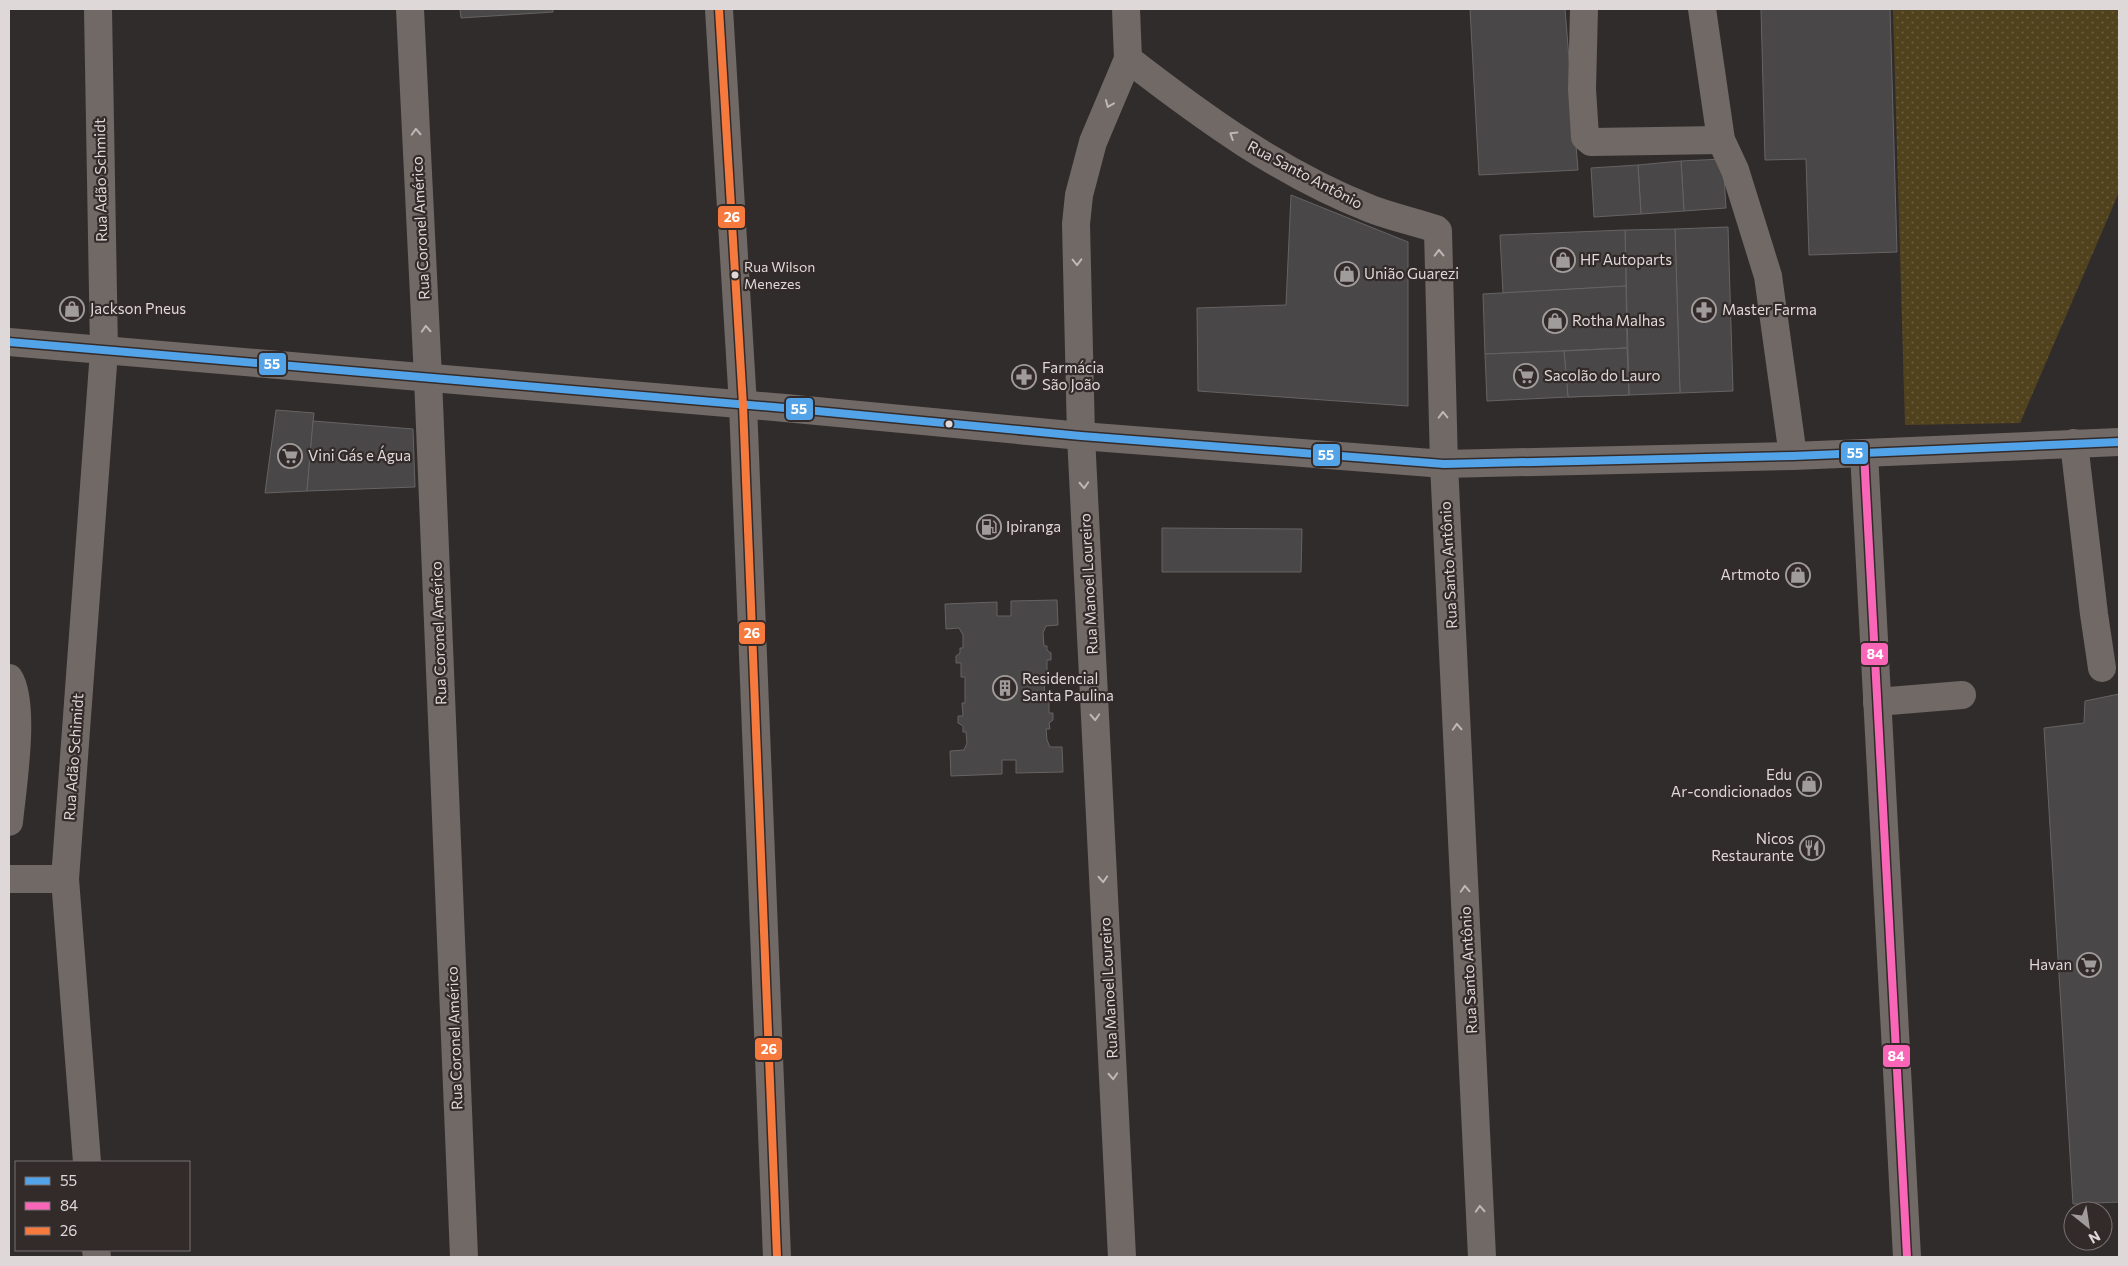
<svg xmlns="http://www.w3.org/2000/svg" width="2128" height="1266" font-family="Commissioner,sans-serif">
	<defs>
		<pattern id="grass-dots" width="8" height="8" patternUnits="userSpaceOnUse" patternTransform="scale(1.25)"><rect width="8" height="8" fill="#51421e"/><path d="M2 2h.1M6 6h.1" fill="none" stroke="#6a5d3e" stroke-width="1.8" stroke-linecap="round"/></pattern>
	</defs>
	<rect width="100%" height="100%" fill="#312c2c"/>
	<!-- grass -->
	<path fill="url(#grass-dots)" d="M1893,9H2119V192L2020,423L1905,425Z"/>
	<!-- building -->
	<g fill="#4a4748" stroke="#666364">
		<path d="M460,9H553V12L461,18Z"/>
		<path d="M1470,9H1565L1578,170L1479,175Z"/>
		<path d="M1761,9H1890L1897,252L1809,255L1806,159L1765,160Z"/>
		<path d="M1723,159L1726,208L1684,211L1681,161Z"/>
		<path d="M1681,161L1684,211L1641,214L1638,165Z"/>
		<path d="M1638,165L1641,214L1594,217L1591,168Z"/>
		<path d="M1291,195L1408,242V406L1198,391L1197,308L1286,305Z"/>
		<path d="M1728,227L1733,391L1680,393L1675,229Z"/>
		<path d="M1675,229L1680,393L1629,395L1625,230Z"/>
		<path d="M1625,230L1626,286L1503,293L1500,235Z"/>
		<path d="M1626,286L1627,348L1485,354L1483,294Z"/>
		<path d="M1627,348L1629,395L1568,397L1564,351Z"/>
		<path d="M1627,348L1629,395L1568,397L1564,351Z"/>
		<path d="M1564,351L1568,397L1487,401L1485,354Z"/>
		<path d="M276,410L314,413L307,491L265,493Z"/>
		<path d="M313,421L413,429L415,487L307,491Z"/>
		<path d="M1162,528L1302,529L1301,572H1162Z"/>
		<path d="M1057,600L1058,625L1046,626L1043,633L1044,646H1047V650L1051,653V660H1047V675L1044,674L1045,699H1049V713H1053V720L1049,723L1050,729H1046L1047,740L1050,747H1062L1063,772L1016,773V760H1002V774L951,776L950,751L964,750L967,743L966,732H963V726L958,723V716H963L962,703H965V677H961V663H956V656L960,653V648H963V635L959,628L946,629L945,604L997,602V616H1011V601Z"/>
		<path d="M2119,694V1202L2073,1204L2044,728L2084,723L2085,701Z"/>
	</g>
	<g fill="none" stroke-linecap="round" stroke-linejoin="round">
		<!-- minor -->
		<g stroke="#706965" stroke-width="28">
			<path d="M410,9L428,378L464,1257"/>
			<path d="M719,9L743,405L777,1257"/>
			<path d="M1584,9L1582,89L1585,137L1591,142L1721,140"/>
			<path d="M1702,9L1721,140L1735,170L1768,276L1793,456"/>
			<path d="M1128,59C1203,117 1281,174 1371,209C1392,217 1415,222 1436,229L1438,231L1444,464L1482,1257"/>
			<path d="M2074,443L2094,614L2102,668"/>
			<path d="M1864,453L1907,1257"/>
			<path d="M9,678C26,704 12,790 9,822"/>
			<path d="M1877,702L1962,695"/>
			<path d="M9,879H65"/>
			<path d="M87,1162L65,879L104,351L98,9"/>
			<path d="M96,1250L97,1257"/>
			<path d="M1122,1257L1081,436L1076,224L1079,195L1093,142L1128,59L1126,9"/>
		</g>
		<!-- major -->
		<path stroke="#716966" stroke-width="28" d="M9,342L785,408L1081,436L1444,464L1793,456L2119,442"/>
		<defs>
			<path id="bus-1" d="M9,342L785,408L1081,436L1444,464L1793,456L2119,442"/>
			<path id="bus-2" d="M1864,453L1907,1257"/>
			<path id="bus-3" d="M719,9L743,405L777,1257"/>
		</defs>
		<!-- bus-1 casing -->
		<use href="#bus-1" stroke="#332b2a" stroke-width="11"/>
		<!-- bus-2 casing -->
		<use href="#bus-2" stroke="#332b2a" stroke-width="11"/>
		<!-- bus-3 casing -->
		<use href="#bus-3" stroke="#332b2a" stroke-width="11"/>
		<!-- bus-1 -->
		<use href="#bus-1" stroke="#53a3e8" stroke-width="8"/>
		<!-- bus-2 -->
		<use href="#bus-2" stroke="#fa66b7" stroke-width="8"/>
		<!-- bus-3 -->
		<use href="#bus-3" stroke="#f6793e" stroke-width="8"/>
	</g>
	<!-- one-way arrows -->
	<defs><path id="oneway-chevron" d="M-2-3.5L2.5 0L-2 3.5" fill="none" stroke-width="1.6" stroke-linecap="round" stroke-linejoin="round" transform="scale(1.25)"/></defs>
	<g stroke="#bdb7b6">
		<use href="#oneway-chevron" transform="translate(1109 104) rotate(112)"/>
		<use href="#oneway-chevron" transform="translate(416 132) rotate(-93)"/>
		<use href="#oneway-chevron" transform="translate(1233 135) rotate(-148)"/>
		<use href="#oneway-chevron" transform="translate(1439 253) rotate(-91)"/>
		<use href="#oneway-chevron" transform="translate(1077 262) rotate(89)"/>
		<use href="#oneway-chevron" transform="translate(426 329) rotate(-93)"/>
		<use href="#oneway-chevron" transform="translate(1443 415) rotate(-91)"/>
		<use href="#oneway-chevron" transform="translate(1084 485) rotate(87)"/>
		<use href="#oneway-chevron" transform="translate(1095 717) rotate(87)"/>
		<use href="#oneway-chevron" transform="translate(1457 727) rotate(-93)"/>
		<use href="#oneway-chevron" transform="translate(1103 879) rotate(87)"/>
		<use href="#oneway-chevron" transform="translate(1465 889) rotate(-93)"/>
		<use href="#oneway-chevron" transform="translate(1113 1076) rotate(87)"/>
		<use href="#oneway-chevron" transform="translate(1480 1209) rotate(-93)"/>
	</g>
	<!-- icons -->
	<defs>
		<symbol id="shop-ring" viewBox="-11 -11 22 22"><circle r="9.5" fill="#332b2a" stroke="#a19c9c" stroke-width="1.5"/><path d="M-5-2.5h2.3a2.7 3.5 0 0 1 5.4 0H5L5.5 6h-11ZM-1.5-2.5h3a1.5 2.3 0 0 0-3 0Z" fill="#a19c9c"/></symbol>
		<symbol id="pharmacy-ring" viewBox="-11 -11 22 22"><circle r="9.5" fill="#332b2a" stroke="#a19c9c" stroke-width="1.5"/><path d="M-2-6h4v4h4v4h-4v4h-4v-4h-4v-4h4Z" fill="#a19c9c"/></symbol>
		<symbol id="supermarket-ring" viewBox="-11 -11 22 22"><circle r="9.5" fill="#332b2a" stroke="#a19c9c" stroke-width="1.5"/><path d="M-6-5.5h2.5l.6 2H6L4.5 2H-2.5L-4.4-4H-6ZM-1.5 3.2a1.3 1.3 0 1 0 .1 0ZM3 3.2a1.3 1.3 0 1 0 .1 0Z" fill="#a19c9c"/></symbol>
		<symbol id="fuel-ring" viewBox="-11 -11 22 22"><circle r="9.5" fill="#332b2a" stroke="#a19c9c" stroke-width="1.5"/><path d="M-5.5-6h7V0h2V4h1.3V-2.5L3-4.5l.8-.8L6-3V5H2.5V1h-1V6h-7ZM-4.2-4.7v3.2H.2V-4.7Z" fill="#a19c9c"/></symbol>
		<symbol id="building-ring" viewBox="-11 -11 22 22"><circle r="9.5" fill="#332b2a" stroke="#a19c9c" stroke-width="1.5"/><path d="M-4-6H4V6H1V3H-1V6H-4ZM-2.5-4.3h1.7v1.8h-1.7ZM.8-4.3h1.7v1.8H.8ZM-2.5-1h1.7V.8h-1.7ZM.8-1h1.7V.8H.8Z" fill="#a19c9c"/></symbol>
		<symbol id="restaurant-ring" viewBox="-11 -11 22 22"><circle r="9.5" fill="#332b2a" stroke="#a19c9c" stroke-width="1.5"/><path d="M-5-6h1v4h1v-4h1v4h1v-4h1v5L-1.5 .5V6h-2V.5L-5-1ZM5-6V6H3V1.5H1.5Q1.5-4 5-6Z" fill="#a19c9c"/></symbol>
	</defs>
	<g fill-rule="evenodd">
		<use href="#shop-ring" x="1549" y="246" width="28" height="28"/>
		<use href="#shop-ring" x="1333" y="260" width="28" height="28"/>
		<use href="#shop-ring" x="58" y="295" width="28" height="28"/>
		<use href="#pharmacy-ring" x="1690" y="296" width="28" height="28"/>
		<use href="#shop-ring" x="1541" y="307" width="28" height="28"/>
		<use href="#supermarket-ring" x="1512" y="362" width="28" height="28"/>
		<use href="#pharmacy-ring" x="1010" y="363" width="28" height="28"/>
		<use href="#supermarket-ring" x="276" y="442" width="28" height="28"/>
		<use href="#fuel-ring" x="975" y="513" width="28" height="28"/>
		<use href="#shop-ring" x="1784" y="561" width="28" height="28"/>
		<use href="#building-ring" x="991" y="674" width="28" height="28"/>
		<use href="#shop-ring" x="1795" y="770" width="28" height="28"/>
		<use href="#restaurant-ring" x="1798" y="834" width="28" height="28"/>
		<use href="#supermarket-ring" x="2075" y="951" width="28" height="28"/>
	</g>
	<!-- markers -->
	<g fill="#ded9d8" stroke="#332b2a" stroke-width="2">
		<circle cx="735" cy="275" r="4.5"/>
		<circle cx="949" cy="424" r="4.5"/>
	</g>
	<g text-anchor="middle" stroke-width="4.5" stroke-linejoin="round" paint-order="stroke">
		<!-- bus labels -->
		<g font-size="14" fill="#ded9d8" stroke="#332b2a" text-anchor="start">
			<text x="744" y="272">Rua Wilson<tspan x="744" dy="17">Menezes</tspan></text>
		</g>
		<!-- street labels -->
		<g font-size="15" fill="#ded9d8" stroke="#332b2a">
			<text transform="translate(1305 175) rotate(28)" y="5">Rua Santo Antônio</text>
			<text transform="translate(101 180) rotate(-91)" y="5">Rua Adão Schmidt</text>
			<text transform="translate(421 228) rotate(-93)" y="5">Rua Coronel Américo</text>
			<text transform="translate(1449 565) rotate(-93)" y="5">Rua Santo Antônio</text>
			<text transform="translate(1089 584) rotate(-93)" y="5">Rua Manoel Loureiro</text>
			<text transform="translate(439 633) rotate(-92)" y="5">Rua Coronel Américo</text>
			<text transform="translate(74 757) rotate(-86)" y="5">Rua Adão Schimidt</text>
			<text transform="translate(1469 970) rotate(-93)" y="5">Rua Santo Antônio</text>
			<text transform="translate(1109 988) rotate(-93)" y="5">Rua Manoel Loureiro</text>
			<text transform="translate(455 1038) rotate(-92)" y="5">Rua Coronel Américo</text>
		</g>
		<!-- poi labels -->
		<g font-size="15" fill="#ded9d8" stroke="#332b2a" text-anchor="start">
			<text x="1580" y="265">HF Autoparts</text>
			<text x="1364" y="279">União Guarezi</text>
			<text x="90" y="314">Jackson Pneus</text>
			<text x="1722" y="315">Master Farma</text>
			<text x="1572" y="326">Rotha Malhas</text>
			<text x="1042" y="373">Farmácia<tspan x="1042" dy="17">São João</tspan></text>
			<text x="1544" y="381">Sacolão do Lauro</text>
			<text x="308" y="461">Vini Gás e Água</text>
			<text x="1006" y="532">Ipiranga</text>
			<text x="1780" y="580" text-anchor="end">Artmoto</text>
			<text x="1022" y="684">Residencial<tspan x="1022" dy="17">Santa Paulina</tspan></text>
			<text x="1792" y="780" text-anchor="end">Edu<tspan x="1792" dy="17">Ar-condicionados</tspan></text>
			<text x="1794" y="844" text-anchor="end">Nicos<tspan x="1794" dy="17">Restaurante</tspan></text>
			<text x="2072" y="970" text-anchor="end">Havan</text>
		</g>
	</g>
	<g stroke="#332b2a" stroke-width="2">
		<rect x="717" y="205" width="29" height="24" rx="5" fill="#f6793e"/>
		<rect x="258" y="352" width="29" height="24" rx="5" fill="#53a3e8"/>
		<rect x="785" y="397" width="29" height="24" rx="5" fill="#53a3e8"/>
		<rect x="1840" y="441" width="29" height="24" rx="5" fill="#53a3e8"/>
		<rect x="1312" y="443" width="29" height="24" rx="5" fill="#53a3e8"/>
		<rect x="738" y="621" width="28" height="24" rx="5" fill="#f6793e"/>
		<rect x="1860" y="642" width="29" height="24" rx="5" fill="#fa66b7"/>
		<rect x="754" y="1037" width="29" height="24" rx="5" fill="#f6793e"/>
		<rect x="1882" y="1044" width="29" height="24" rx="5" fill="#fa66b7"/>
	</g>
	<g font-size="14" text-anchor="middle" font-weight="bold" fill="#fff">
		<text x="732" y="222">26</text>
		<text x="272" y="369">55</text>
		<text x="799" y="414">55</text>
		<text x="1855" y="458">55</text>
		<text x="1326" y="460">55</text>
		<text x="752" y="638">26</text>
		<text x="1875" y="659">84</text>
		<text x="769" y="1054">26</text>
		<text x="1896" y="1061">84</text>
	</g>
	<!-- border -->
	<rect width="2128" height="1266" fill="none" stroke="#ded9d8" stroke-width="20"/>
	<!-- legend -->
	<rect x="15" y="1161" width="175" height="90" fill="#332b2a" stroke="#777170"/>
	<rect x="25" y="1177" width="25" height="8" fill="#53a3e8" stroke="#777170"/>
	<text x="60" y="1186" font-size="15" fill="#ded9d8">55</text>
	<rect x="25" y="1202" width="25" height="8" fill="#fa66b7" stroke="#777170"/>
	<text x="60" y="1211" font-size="15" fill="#ded9d8">84</text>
	<rect x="25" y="1227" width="25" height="8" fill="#f6793e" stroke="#777170"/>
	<text x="60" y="1236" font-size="15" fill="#ded9d8">26</text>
	<!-- north arrow -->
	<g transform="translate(2088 1226) rotate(150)"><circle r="24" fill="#332b2a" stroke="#777170"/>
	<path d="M0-4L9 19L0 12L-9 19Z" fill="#a19c9c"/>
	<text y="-8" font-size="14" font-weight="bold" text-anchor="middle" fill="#ded9d8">N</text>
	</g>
</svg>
